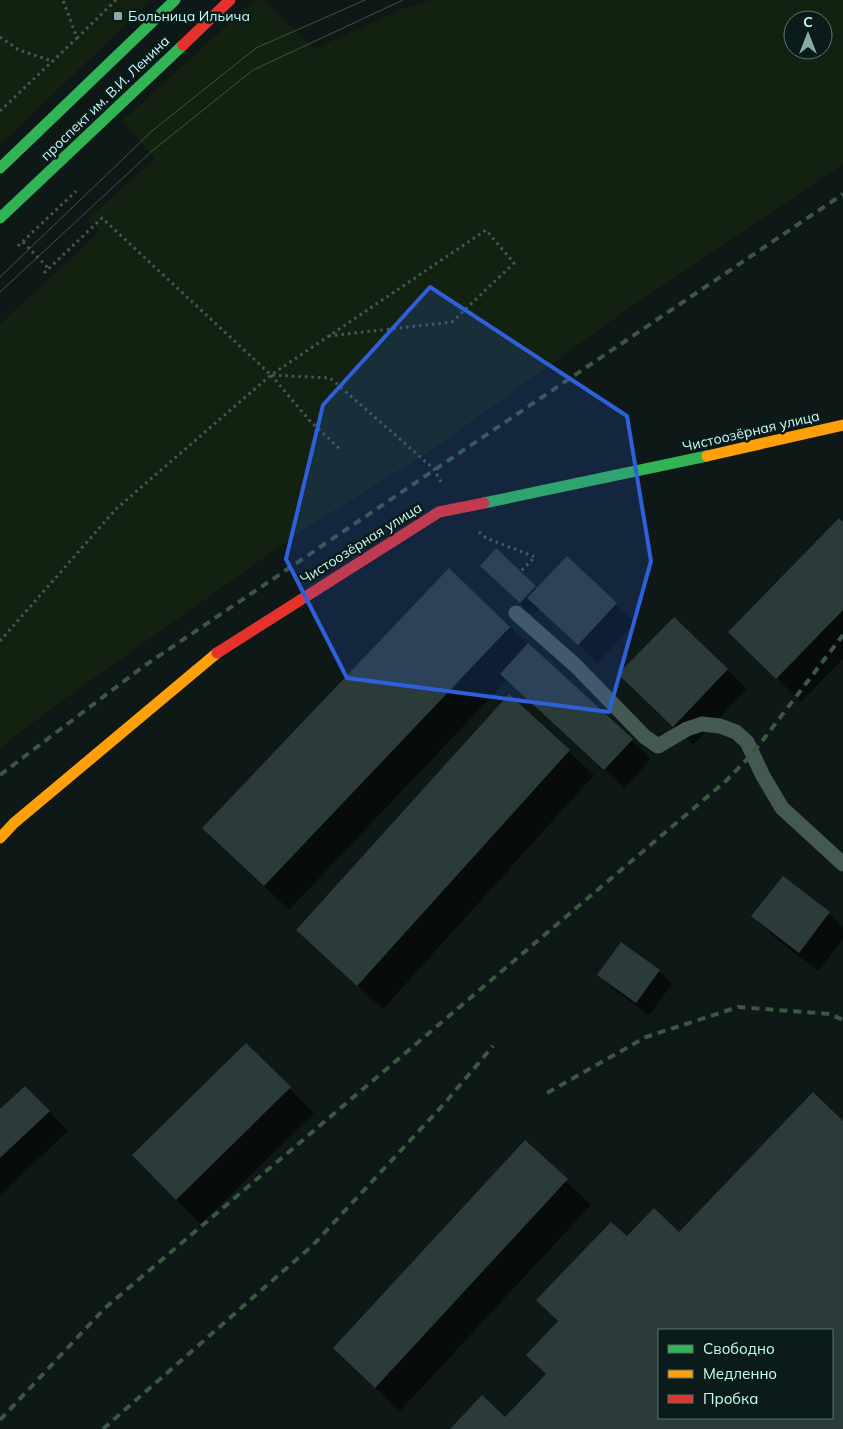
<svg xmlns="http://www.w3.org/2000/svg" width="843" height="1429" font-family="Mulish,sans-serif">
	<rect width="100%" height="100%" fill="#0e1816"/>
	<!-- green -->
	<g fill="#132210" fill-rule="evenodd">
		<path d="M0,0H151L0,145Z"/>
		<path d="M255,0H264L315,49L398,10L431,0H843V164L639,301L436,447L300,532L56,705L0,748V324L100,231L87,220L155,158L122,121ZM793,20H823V50H793Z"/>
	</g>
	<!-- shadow -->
	<g fill="#0007" fill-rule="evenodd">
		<path d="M843,523V659L801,702L754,656Z"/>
		<path d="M496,550L538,589L567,558L635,623L597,663L540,608L533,615L494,579Z"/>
		<path d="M449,570L651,759L624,788L508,679L289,910L229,852Z"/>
		<path d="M674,618L747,689L693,745L639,693Z"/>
		<path d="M509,696L594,775L383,1009L297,930Z"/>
		<path d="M783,878L829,913L843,927V939L818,971L772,935L753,916Z"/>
		<path d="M659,971L672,984L649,1015L612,988L599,975Z"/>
		<path d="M246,1044L314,1113L201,1224L133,1156Z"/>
		<path d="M44,1106L68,1131L0,1195V1111Z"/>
		<path d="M843,1123V1429H451L505,1418L547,1374L560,1322L627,1238L679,1233ZM659,1330H832V1418H659Z"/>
		<path d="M525,1142L591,1205L400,1411L359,1373Z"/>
	</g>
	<!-- building -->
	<g fill="#2b3b39" fill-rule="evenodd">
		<path d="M839,518L843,522V610L776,679L728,632Z"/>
		<path d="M496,548L536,586L520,603L480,566Z"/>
		<path d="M567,556L617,603L578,645L527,598Z"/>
		<path d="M449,568L510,627L264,886L202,828Z"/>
		<path d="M674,617L728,669L673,727L618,674Z"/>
		<path d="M528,643L633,739L604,770L500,674Z"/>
		<path d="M509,694L570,750L357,986L296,930Z"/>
		<path d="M783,876L830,912L799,953L751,916Z"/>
		<path d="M621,942L660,970L636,1003L597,975Z"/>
		<path d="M246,1043L291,1087L176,1200L132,1155Z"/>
		<path d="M25,1086L50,1111L0,1158V1109Z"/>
		<path d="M813,1092L843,1121V1429H450L482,1395L505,1417L546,1374L526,1355L558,1321L536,1300L611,1222L627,1236L654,1208L679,1232ZM659,1330H832V1418H659Z"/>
		<path d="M525,1140L568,1179L375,1388L333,1348Z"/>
	</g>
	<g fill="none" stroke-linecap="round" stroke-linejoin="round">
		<!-- path -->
		<g stroke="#455a4c" stroke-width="3" stroke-dasharray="2.5 4" stroke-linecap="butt">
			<path d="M0,37L19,50L52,61"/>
			<path d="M77,38L116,0"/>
			<path d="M0,111L77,38L63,0"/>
			<path d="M23,242L49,269"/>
			<path d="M18,246L76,191"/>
			<path d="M44,273L102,218L271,375L330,378L434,469L442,484"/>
			<path d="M271,375L310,421L341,450"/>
			<path d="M479,532L486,538L535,557L521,571"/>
			<path d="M0,641L116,509L271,375L486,230L514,263L452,322L329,336"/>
		</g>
		<!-- lane -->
		<path stroke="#445854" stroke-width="15" d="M516,613L575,665L645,737L658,746L687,729L702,724L720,726L736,732L747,742L763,776L782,808L843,864"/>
		<!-- fast -->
		<g stroke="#30b455" stroke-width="11">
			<path d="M0,168L175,0"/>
			<path d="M0,218L183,45"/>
			<path d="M484,503L707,456"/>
		</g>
		<!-- slow -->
		<g stroke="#ff9f0a" stroke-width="11">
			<path d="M707,456L843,425"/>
			<path d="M0,838L14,823L217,653"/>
		</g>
		<!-- jam -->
		<g stroke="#e5322d" stroke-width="11">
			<path d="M183,45L230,0"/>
			<path d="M217,653L439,512L484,503"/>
		</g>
		<!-- tram -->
		<g stroke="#3a5841" stroke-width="1">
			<path d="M0,277L152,131L256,48L365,0"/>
			<path d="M0,292L152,151L253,70L403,0"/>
		</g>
		<!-- rail -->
		<g stroke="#3a5841" stroke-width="4" stroke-dasharray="8 6" stroke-linecap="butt">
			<path d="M0,775L144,666L843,194"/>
			<path d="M547,1093L646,1037L738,1007L830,1014L843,1020"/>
			<path d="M0,1420L105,1308L727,780L753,753L843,635"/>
			<path d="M103,1429L313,1245L444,1104L493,1046"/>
		</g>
	</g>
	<!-- marked area -->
	<path fill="#2e60db" fill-opacity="0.2" stroke="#2e60db" stroke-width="4" stroke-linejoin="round" d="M430,287L627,416L651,561L609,712L347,678L286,559L323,405Z"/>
	<!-- markers -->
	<rect fill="#86ada8" stroke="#0b1b1a" stroke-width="2" x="113" y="11" width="10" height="10" rx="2.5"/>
	<g text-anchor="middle" stroke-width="5" stroke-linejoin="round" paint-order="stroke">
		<!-- poi labels -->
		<g font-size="14" fill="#c7fdf7" stroke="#0b1b1a" text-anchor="start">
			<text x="128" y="21">Больница Ильича</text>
		</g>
		<!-- street labels -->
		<g font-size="14" fill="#c7fdf7" stroke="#0b1b1a">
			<text transform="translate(105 98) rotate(-44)" y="5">проспект им. В.И. Ленина</text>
			<text transform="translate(751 431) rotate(-13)" y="5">Чистоозёрная улица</text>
			<text transform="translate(361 543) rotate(-32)" y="5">Чистоозёрная улица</text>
		</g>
	</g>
	<!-- legend -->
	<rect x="658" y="1329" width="175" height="90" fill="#0b1b1a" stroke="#567572"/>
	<rect x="668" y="1345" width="25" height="8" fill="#30b455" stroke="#567572"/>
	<text x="703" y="1354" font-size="15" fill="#c7fdf7">Свободно</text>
	<rect x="668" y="1370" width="25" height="8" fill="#ff9f0a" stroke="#567572"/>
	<text x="703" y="1379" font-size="15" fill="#c7fdf7">Медленно</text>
	<rect x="668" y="1395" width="25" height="8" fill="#e5322d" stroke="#567572"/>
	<text x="703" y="1404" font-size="15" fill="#c7fdf7">Пробка</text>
	<!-- north arrow -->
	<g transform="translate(808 35)"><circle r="24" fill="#0b1b1a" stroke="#567572"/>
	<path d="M0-4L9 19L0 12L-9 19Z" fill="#86ada8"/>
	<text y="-8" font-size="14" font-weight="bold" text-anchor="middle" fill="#c7fdf7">С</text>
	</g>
</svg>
